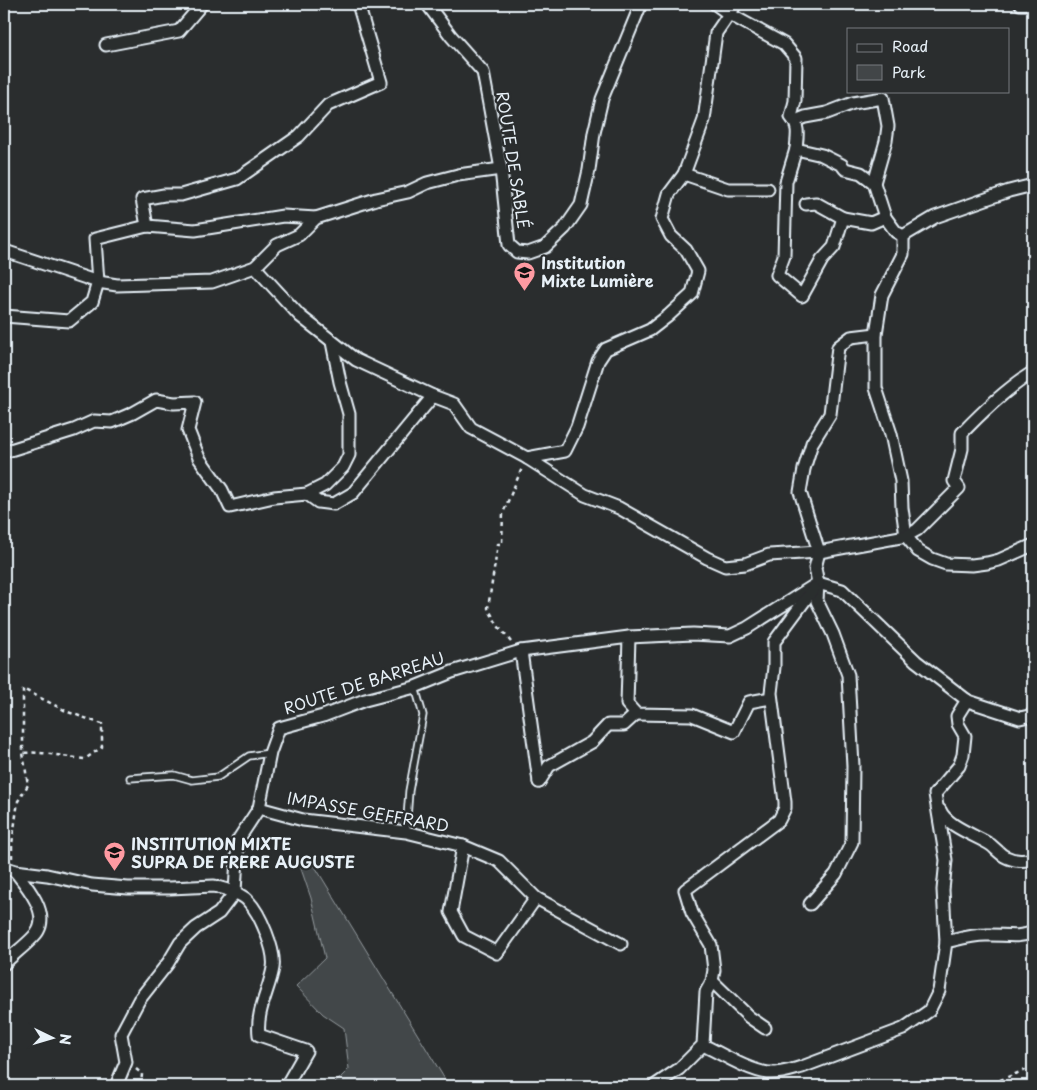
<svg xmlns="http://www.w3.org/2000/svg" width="1037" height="1090" font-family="'Playpen Sans',sans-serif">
	<rect width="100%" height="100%" fill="#2a2d2e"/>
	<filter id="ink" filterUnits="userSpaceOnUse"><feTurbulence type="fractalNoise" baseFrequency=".02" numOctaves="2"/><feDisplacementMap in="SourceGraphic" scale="10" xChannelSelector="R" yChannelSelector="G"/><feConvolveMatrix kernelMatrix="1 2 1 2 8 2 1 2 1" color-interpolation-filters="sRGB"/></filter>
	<g filter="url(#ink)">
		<!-- green -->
		<path fill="#424648" stroke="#959ca0" d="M308,855L446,1081L493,1086H332L349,1069L344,1028L323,1014L296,986L325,958L311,898L298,860Z"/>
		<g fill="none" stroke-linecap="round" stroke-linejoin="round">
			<defs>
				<g id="lane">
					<path d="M130,778L174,775L192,780L218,777L249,756L270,753"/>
					<path d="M406,832L409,791L423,715L415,687"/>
				</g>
				<g id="street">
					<path d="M427,4L451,36L483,72L501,169L509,245L517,252L528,253L545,247L565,228L581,205L589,170L594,133L602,99L641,4"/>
					<path d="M715,4L729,14L736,4"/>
					<path d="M1020,4H1033"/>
					<path d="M106,45L179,31L202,4"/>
					<path d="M795,121L805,117L827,113L853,103L883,98L888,126L886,141L874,183"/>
					<path d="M796,149L786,182L784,256L777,275L802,296L822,260L834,247L843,218L871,223L885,217L896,232L903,236"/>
					<path d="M684,174L728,189H768"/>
					<path d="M806,204L816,203L843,218"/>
					<path d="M147,226L142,199L164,195H181L237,179L299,136L328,105L381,82L358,4"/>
					<path d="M903,236V254L882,295L876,334V388L891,434L901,481L902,508L906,536L918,551L932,559L946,564L972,565L987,563L999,560L1033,545"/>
					<path d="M903,236L935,217L1009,191L1033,185"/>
					<path d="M4,248L5,251L98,282L117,285L212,282L255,267L277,245L299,235L316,218L376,199L408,192L427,183L458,175L501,169"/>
					<path d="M255,267L300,316L356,360L433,396L454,404L471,428L527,458L585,495L619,508L707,558L725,566L745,564L769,555L819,552L906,536L917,530L959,488L954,481L962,449V433C984,410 1006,389 1033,372"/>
					<path d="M4,316L69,321L92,302L98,282L95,239L147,226L195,230L283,216L316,218"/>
					<path d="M4,450L7,451L74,430L94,421L112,422L133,413L156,400L174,403L195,402L188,430L199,458L222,490L230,507L274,497L307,494L325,485L343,467L349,455V414L340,382L332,342"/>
					<path d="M527,458L565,451L577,427L598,361L606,349L650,330L668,316L692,294L698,271L686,250L671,236L662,219L669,194L684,174L704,120L716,33L729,14L784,44L796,58L795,101L791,117C800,127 797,137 796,149L822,155L842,165L845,169L861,173L874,183L885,217"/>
					<path d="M307,494L318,502L334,504L353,493L433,396"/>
					<path d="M818,583L842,590L916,661L968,701L1020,718L1033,715"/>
					<path d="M629,637L627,704L636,714L692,715L734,732L749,702L771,698"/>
					<path d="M521,651L539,782"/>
					<path d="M539,782L549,766L592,742L608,725H624L636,714"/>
					<path d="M259,808L303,820L406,832L463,846L499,861L536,898L621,944"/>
					<path d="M940,810C946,826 977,836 991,845C996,849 1001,855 1006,857C1014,861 1026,862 1033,858"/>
					<path d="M463,846L451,912L464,936L497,953L536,898"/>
					<path d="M4,867L15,871L47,875L92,885L128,888H170L214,886L235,892L238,840L259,808L270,753L279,728L323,716L365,700L415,687L452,672L521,651L629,637L693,634L730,636L747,628L818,583"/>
					<path d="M810,904L836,874L852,842L853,766L848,675L833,634L817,601L818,583L815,568L819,552L800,492L804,469L812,443L830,414L838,347L851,337L876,334"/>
					<path d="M946,942L943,890L946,860L935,794L959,766L963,755L965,736L958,724L957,716L967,700"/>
					<path d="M4,964C12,955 34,939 38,931C49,912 26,885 15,871"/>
					<path d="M712,981L749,1017L765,1028"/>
					<path d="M703,1045C722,1054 747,1070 768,1073C780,1074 791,1070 802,1067L903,1029L929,1011L939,991L946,942C959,939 972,935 986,935C1003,934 1017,939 1033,932"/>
					<path d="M116,1086L126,1062L121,1034L139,1000L168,963L180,943L196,928L219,913L235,892C239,895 245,897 248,901C260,913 276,951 273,968C269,991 256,1011 259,1035L306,1051L286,1086"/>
					<path d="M654,1086L679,1069L703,1045L706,992L712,981L714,970L711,945L692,913L685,890L779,820L785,808V802L771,693L774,667V642L814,588"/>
				</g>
			</defs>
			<!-- lane casing -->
			<use href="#lane" stroke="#e8f1f8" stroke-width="9"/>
			<!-- street casing -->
			<use href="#street" stroke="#e8f1f8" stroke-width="15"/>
			<!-- path -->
			<g stroke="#e8f1f8" stroke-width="2.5" stroke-dasharray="4 4" stroke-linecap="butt">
				<path d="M511,642L498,626L488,608L498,544H502L503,513L522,468"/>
				<path d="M12,858V844L18,801L28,785L23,753V689L68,712L102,724V747L85,759C64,757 43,751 23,753"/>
				<path d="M136,1069L142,1074L141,1086"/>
				<path d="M985,1086L1033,1067"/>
			</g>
			<!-- lane -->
			<use href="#lane" stroke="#2a2d2e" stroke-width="5.5"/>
			<!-- street -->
			<use href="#street" stroke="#2a2d2e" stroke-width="11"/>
		</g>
	</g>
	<!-- icons -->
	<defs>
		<symbol id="school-pin" viewBox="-11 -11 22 30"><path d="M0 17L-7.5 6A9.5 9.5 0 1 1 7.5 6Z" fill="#ff9aa2" stroke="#2a2d2e"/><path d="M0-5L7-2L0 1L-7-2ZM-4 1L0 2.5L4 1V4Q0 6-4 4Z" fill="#111"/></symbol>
	</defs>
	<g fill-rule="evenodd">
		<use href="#school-pin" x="512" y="260" width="25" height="34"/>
		<use href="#school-pin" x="102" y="840" width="25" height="34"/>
	</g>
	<g text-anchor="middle" stroke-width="4.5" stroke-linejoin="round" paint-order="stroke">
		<!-- street labels -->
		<g font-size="16" fill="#e8f1f8" stroke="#2a2d2e">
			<text transform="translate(513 160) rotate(81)" y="6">ROUTE DE SABLÉ</text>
			<text transform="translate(364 683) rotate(-18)" y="6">ROUTE DE BARREAU</text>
			<text transform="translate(368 812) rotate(10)" y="6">IMPASSE GEFFRARD</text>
		</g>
		<!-- poi labels -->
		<g font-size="16" font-weight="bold" fill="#e8f1f8" stroke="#2a2d2e" text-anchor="start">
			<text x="541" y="269">Institution<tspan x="541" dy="18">Mixte Lumière</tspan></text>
			<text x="131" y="850">INSTITUTION MIXTE<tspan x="131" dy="18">SUPRA DE FRERE AUGUSTE</tspan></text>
		</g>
	</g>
	<!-- margin -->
	<rect width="1037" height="1090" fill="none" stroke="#2a2d2e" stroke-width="20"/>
	<rect x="10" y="10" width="1017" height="1070" fill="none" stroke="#e8f1f8" stroke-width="2" filter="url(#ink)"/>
	<!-- legend -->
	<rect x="847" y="28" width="162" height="65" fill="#2a2d2e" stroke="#767b7f"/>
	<rect x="857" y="44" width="25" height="8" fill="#2a2d2e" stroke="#767b7f"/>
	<text x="892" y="52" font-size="15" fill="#e8f1f8">Road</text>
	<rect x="857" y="65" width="25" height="15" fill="#424648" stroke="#767b7f"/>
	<text x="892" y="78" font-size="15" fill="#e8f1f8">Park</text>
	<!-- north arrow -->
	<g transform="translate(52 1038) rotate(95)" stroke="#2a2d2e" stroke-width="4" paint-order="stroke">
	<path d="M0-4L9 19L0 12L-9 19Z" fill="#e8f1f8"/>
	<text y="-8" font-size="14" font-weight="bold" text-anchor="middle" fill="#e8f1f8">N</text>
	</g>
</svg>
